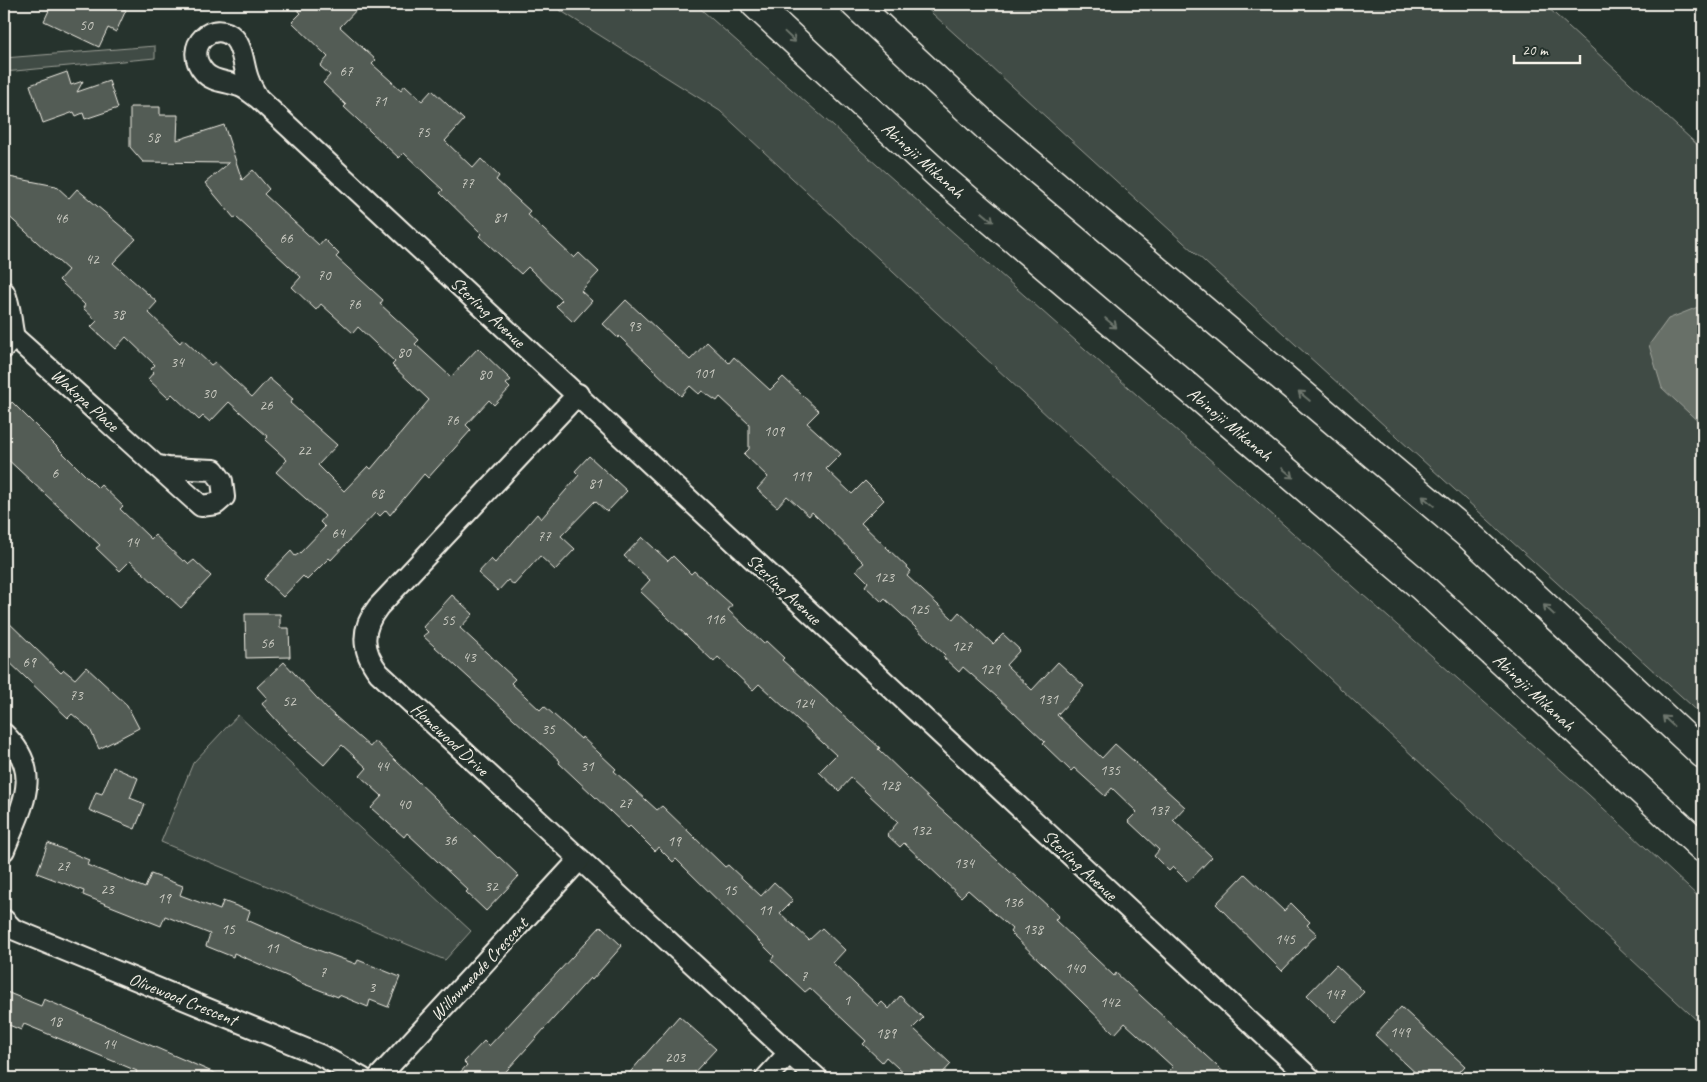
<svg xmlns="http://www.w3.org/2000/svg" width="1707" height="1082" font-family="Caveat,sans-serif">
	<rect width="100%" height="100%" fill="#26332d"/>
	<filter id="ink" filterUnits="userSpaceOnUse"><feTurbulence type="fractalNoise" baseFrequency=".02" numOctaves="2"/><feDisplacementMap in="SourceGraphic" scale="10" xChannelSelector="R" yChannelSelector="G"/><feConvolveMatrix kernelMatrix="1 2 1 2 8 2 1 2 1" color-interpolation-filters="sRGB"/></filter>
	<g filter="url(#ink)">
		<!-- green -->
		<g fill="#414b45" stroke="#9a9e96">
			<path d="M550,4H695L1588,794L1703,901V1026L720,111Z"/>
			<path d="M922,4H1544L1703,150V716Z"/>
			<path d="M155,46V58L4,72V58Z"/>
			<path d="M238,715L471,931L445,960L161,842L193,763Z"/>
		</g>
		<!-- water -->
		<path fill="#676f68" stroke="#9fa39b" d="M1703,305V426L1662,388L1649,345L1668,319Z"/>
		<!-- building -->
		<g fill="#525c55" stroke="#f4f1e8">
			<path d="M52,4H112L126,10L116,32L108,28L99,47L44,21Z"/>
			<path d="M291,4H362L340,27L376,60L372,64L401,90L405,85L422,101L432,90L464,120L445,141L473,168L481,159L499,176L496,180L530,211L527,214L574,258L579,253L599,272L581,291L592,301L573,322L556,306L562,300L528,267L521,274L479,236L482,234L440,193L443,190L430,178L404,153L399,158L344,107L346,105L323,83L330,75L320,66L328,57L292,22L301,13Z"/>
			<path d="M67,72L71,85L83,81L77,92L109,81L118,108L85,119L83,113L76,116L74,112L43,123L30,85Z"/>
			<path d="M130,107H160V115H178L177,140L224,125L242,180L253,170L269,189L264,194L319,245L324,239L339,254L336,257L383,300L380,304L419,340L415,344L451,377L478,348L511,380L506,384L510,388L494,405L489,400L466,425L471,430L428,478L424,474L390,515L386,510L380,516L376,512L331,560L329,558L307,580L303,576L283,597L264,579L291,551L295,556L300,553L325,527L320,522L325,516L276,472L287,460L265,440L268,437L229,402L210,422L203,416L199,420L172,394L168,398L148,379L154,372L151,369L155,365L126,337L115,349L91,327L97,321L83,308L85,305L59,280L68,270L4,212V176L56,186L69,198L77,189L136,239L113,263L157,302L148,312L180,343L183,339L211,365L215,362L252,397L269,378L293,399L290,403L337,445L318,465L344,491L368,466L371,469L429,400L392,365L395,362L358,327L353,333L321,304L316,310L292,287L301,277L236,217L234,218L205,183L229,163L143,162L130,147Z"/>
			<path d="M626,300L690,360L707,342L729,363L734,357L770,390L783,377L819,411L807,423L841,454L826,469L852,494L865,481L884,500L861,523L911,571L907,576L953,619L959,612L993,644L1003,634L1020,650L1006,665L1032,690L1058,662L1084,686L1057,715L1102,758L1115,744L1185,807L1173,820L1212,857L1188,882L1173,867L1169,871L1154,856L1159,850L1128,821L1137,812L1112,788L1105,796L1074,768L1071,771L1043,744L1045,742L997,697L963,667L959,672L943,657L945,655L885,599L882,602L865,586L868,582L856,570L864,563L812,512L809,516L787,496L777,507L757,489L768,477L744,454L749,449V424L720,397L717,401L702,391L699,394L690,386L681,396L619,336L618,338L603,324Z"/>
			<path d="M12,402L98,488L101,485L123,506L120,509L151,539L155,535L183,561L185,560L189,564L194,560L211,576L181,608L130,561L120,571L96,548L100,545L4,456V411Z"/>
			<path d="M589,456L627,491L607,512L595,501L561,536L575,549L555,570L540,556L514,585L508,580L498,591L478,573L491,559L495,563L537,514L541,519L579,475L575,471Z"/>
			<path d="M642,537L668,561L673,556L691,574L694,571L732,605L728,610L764,644L766,641L784,658L782,660L880,748L878,749L936,805L1059,916L1055,920L1114,976L1116,973L1230,1078H1163L1173,1067L1125,1023L1115,1034L1010,932L1012,929L968,890L961,897L904,843L900,847L887,835L898,822L851,778L839,791L819,772L836,755L759,684L753,690L718,657L714,662L640,591L650,580L624,556Z"/>
			<path d="M452,595L473,614L460,628L515,679L511,683L540,710L544,706L581,739L582,737L616,769L614,771L657,810L662,806L725,867L728,865L761,896L774,882L793,900L780,913L809,940L822,928L845,950L833,963L878,1006L882,1002L889,1009L900,996L923,1018L913,1028L951,1064L938,1078H909L886,1057L882,1062L863,1044L866,1041L810,988L805,992L771,960L774,956L676,859L673,862L658,847L655,851L630,826L628,828L559,763L560,761L423,636L428,632L423,627Z"/>
			<path d="M245,614H280V628H289L290,657L246,658Z"/>
			<path d="M4,618L61,673L64,670L75,679L86,667L127,705L139,728L99,749L90,729L72,714L68,718L4,657Z"/>
			<path d="M284,662L326,708L370,747L375,741L498,858L499,857L519,876L486,911L466,892L468,890L407,833L404,837L371,808L382,796L360,776L367,768L342,745L324,765L287,732L262,704L267,698L257,687Z"/>
			<path d="M113,767L138,778L130,798L145,804L135,829L89,810L96,792L102,794Z"/>
			<path d="M48,843L89,860L87,865L145,888L151,874L183,886L180,895L220,910L223,901L250,911L247,920L299,943L356,964L358,960L400,977L388,1007L370,1000L368,1007L339,995L338,997L296,981V980L234,953L233,957L206,946L210,934L165,916L161,926L83,895L84,891L37,873Z"/>
			<path d="M1245,874L1284,911L1291,903L1310,922L1307,925L1317,934L1282,971L1216,904Z"/>
			<path d="M601,926L622,946L592,980L590,978L500,1078H455L467,1065L464,1062L484,1041L489,1046Z"/>
			<path d="M1336,965L1364,992L1335,1022L1307,995Z"/>
			<path d="M4,991L41,1006L44,999L226,1078H148L136,1073L137,1071L24,1024L21,1030L4,1023Z"/>
			<path d="M1401,1007L1465,1066L1454,1078H1421L1375,1035Z"/>
			<path d="M679,1016L716,1049L689,1078H625Z"/>
		</g>
		<g fill="none" stroke-linecap="round" stroke-linejoin="round">
			<defs>
				<g id="street">
					<path d="M258,98C255,93 251,87 249,81C243,68 244,49 234,38C215,18 181,46 204,72C212,82 227,81 239,86C246,88 252,94 258,98L1310,1078"/>
					<path d="M4,292C11,305 10,322 14,337"/>
					<path d="M4,348L14,337C77,393 138,450 201,506L216,504L224,497L222,481L214,470L167,468L155,465"/>
					<path d="M578,394L378,607C360,630 362,651 379,673L789,1053"/>
					<path d="M4,734C45,773 21,807 4,850"/>
					<path d="M4,920L13,929L320,1055L362,1078"/>
					<path d="M378,1078L580,859"/>
					<path d="M766,1078L789,1053L817,1078"/>
				</g>
				<g id="primary">
					<path d="M755,4L941,177L1421,586L1703,848"/>
					<path d="M855,4L986,126L1470,536L1703,754"/>
				</g>
			</defs>
			<!-- street casing -->
			<use href="#street" stroke="#f4f1e8" stroke-width="24"/>
			<!-- primary casing -->
			<use href="#primary" stroke="#f4f1e8" stroke-width="31"/>
			<!-- street -->
			<use href="#street" stroke="#26332d" stroke-width="20"/>
			<!-- primary -->
			<use href="#primary" stroke="#26332d" stroke-width="28"/>
		</g>
		<!-- one-way arrows -->
		<defs><path id="oneway-shaft" d="M-6 0H5M1.5-3L5.5 0L1.5 3" fill="none" stroke-width="1.6" stroke-linecap="round" stroke-linejoin="round" transform="scale(1.25)"/></defs>
		<g stroke="#6e766e">
			<use href="#oneway-shaft" transform="translate(790 37) rotate(43)"/>
			<use href="#oneway-shaft" transform="translate(988 217) rotate(40)"/>
			<use href="#oneway-shaft" transform="translate(1111 323) rotate(40)"/>
			<use href="#oneway-shaft" transform="translate(1304 396) rotate(-140)"/>
			<use href="#oneway-shaft" transform="translate(1288 473) rotate(40)"/>
			<use href="#oneway-shaft" transform="translate(1428 501) rotate(-140)"/>
			<use href="#oneway-shaft" transform="translate(1549 610) rotate(-137)"/>
			<use href="#oneway-shaft" transform="translate(1668 721) rotate(-137)"/>
		</g>
	</g>
	<g text-anchor="middle" stroke-width="5" stroke-linejoin="round" paint-order="stroke">
		<!-- number labels -->
		<g font-size="15" fill="#ccccc3">
			<text x="86" y="30">50</text>
			<text x="346" y="76">67</text>
			<text x="380" y="106">71</text>
			<text x="423" y="137">75</text>
			<text x="153" y="142">58</text>
			<text x="467" y="188">77</text>
			<text x="500" y="222">81</text>
			<text x="61" y="223">46</text>
			<text x="286" y="243">66</text>
			<text x="92" y="264">42</text>
			<text x="324" y="280">70</text>
			<text x="354" y="309">76</text>
			<text x="118" y="319">38</text>
			<text x="634" y="331">93</text>
			<text x="404" y="357">80</text>
			<text x="177" y="367">34</text>
			<text x="704" y="378">101</text>
			<text x="485" y="379">80</text>
			<text x="209" y="398">30</text>
			<text x="266" y="410">26</text>
			<text x="452" y="425">76</text>
			<text x="774" y="436">109</text>
			<text x="304" y="455">22</text>
			<text x="55" y="478">6</text>
			<text x="801" y="481">119</text>
			<text x="595" y="488">81</text>
			<text x="377" y="498">68</text>
			<text x="338" y="538">64</text>
			<text x="544" y="541">77</text>
			<text x="132" y="547">14</text>
			<text x="884" y="582">123</text>
			<text x="919" y="614">125</text>
			<text x="715" y="624">116</text>
			<text x="448" y="625">55</text>
			<text x="267" y="648">56</text>
			<text x="962" y="651">127</text>
			<text x="469" y="662">43</text>
			<text x="29" y="667">69</text>
			<text x="990" y="674">129</text>
			<text x="76" y="700">73</text>
			<text x="1048" y="704">131</text>
			<text x="289" y="706">52</text>
			<text x="804" y="708">124</text>
			<text x="548" y="734">35</text>
			<text x="382" y="771">44</text>
			<text x="587" y="771">31</text>
			<text x="1110" y="775">135</text>
			<text x="890" y="790">128</text>
			<text x="625" y="808">27</text>
			<text x="404" y="809">40</text>
			<text x="1159" y="815">137</text>
			<text x="921" y="835">132</text>
			<text x="450" y="845">36</text>
			<text x="674" y="846">19</text>
			<text x="964" y="868">134</text>
			<text x="63" y="871">27</text>
			<text x="491" y="891">32</text>
			<text x="107" y="894">23</text>
			<text x="730" y="895">15</text>
			<text x="164" y="903">19</text>
			<text x="1013" y="907">136</text>
			<text x="765" y="915">11</text>
			<text x="228" y="934">15</text>
			<text x="1033" y="934">138</text>
			<text x="1285" y="944">145</text>
			<text x="272" y="953">11</text>
			<text x="1075" y="973">140</text>
			<text x="323" y="977">7</text>
			<text x="804" y="981">7</text>
			<text x="372" y="992">3</text>
			<text x="1335" y="999">147</text>
			<text x="847" y="1005">1</text>
			<text x="1110" y="1007">142</text>
			<text x="55" y="1026">18</text>
			<text x="1400" y="1037">149</text>
			<text x="886" y="1038">189</text>
			<text x="109" y="1049">14</text>
			<text x="675" y="1062">203</text>
		</g>
		<!-- street labels -->
		<g font-size="18" fill="#f4f1e8" stroke="#26332d">
			<text transform="translate(923 160) rotate(42)" y="6">Abinojii Mikanah</text>
			<text transform="translate(488 312) rotate(43)" y="6">Sterling Avenue</text>
			<text transform="translate(85 400) rotate(42)" y="6">Wakopa Place</text>
			<text transform="translate(1230 424) rotate(40)" y="6">Abinojii Mikanah</text>
			<text transform="translate(784 589) rotate(43)" y="6">Sterling Avenue</text>
			<text transform="translate(1534 692) rotate(43)" y="6">Abinojii Mikanah</text>
			<text transform="translate(450 739) rotate(43)" y="6">Homewood Drive</text>
			<text transform="translate(1080 865) rotate(43)" y="6">Sterling Avenue</text>
			<text transform="translate(479 969) rotate(-47)" y="6">Willowmeade Crescent</text>
			<text transform="translate(183 999) rotate(22)" y="6">Olivewood Crescent</text>
		</g>
	</g>
	<!-- margin -->
	<rect width="1707" height="1082" fill="none" stroke="#26332d" stroke-width="20"/>
	<rect x="10" y="10" width="1687" height="1062" fill="none" stroke="#f4f1e8" stroke-width="2" filter="url(#ink)"/>
	<!-- scale -->
	<path d="M1514 55v8h66v-8" fill="none" stroke="#f4f1e8" stroke-width="2.5"/>
	<text x="1522" y="55" font-size="15" fill="#f4f1e8" stroke="#26332d" stroke-width="4" paint-order="stroke">20 m</text>
</svg>
